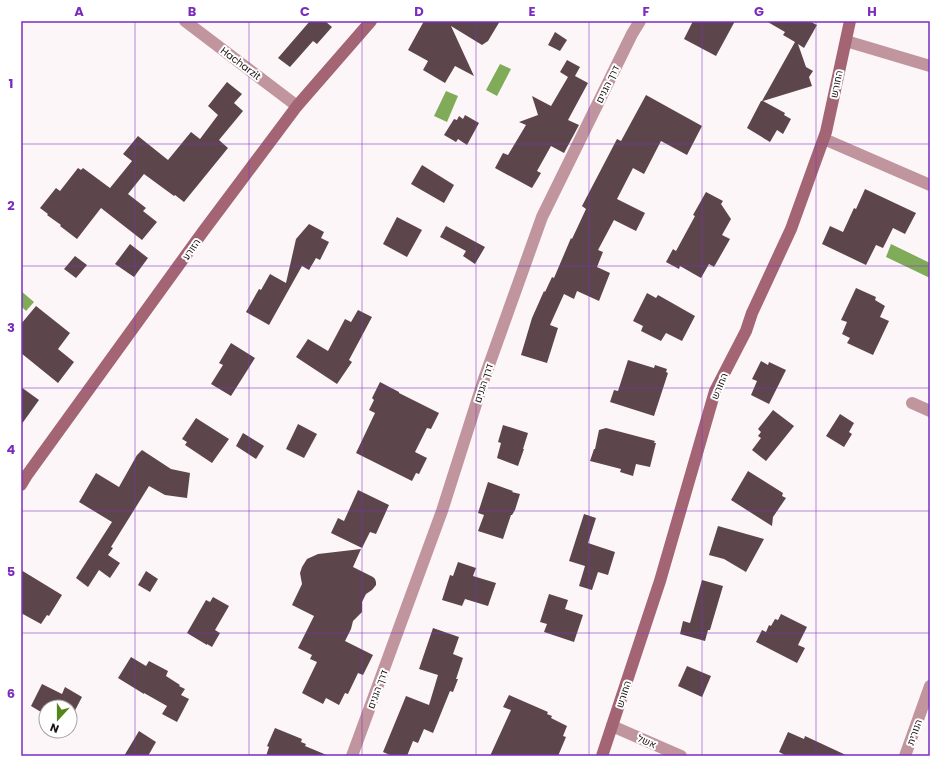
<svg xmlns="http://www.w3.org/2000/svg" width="951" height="777" font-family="Poppins,Heebo,sans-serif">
	<rect width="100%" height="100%" fill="#fcf6f8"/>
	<!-- water -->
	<g fill="#80ac59">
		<path d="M500,64L511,69L497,96L486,90Z"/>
		<path d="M446,91L458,96L447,122L434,116Z"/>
		<path d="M891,244L930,263V278L886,257Z"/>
		<path d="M21,291L34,302L26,311L21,306Z"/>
	</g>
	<!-- building -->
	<g fill="#5d464b">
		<path d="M310,21H325L332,27L317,44L313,41L290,67L278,58Z"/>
		<path d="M424,21H500L488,41L482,45L451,26L474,76L455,66L445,83L423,70L428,61L408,50Z"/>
		<path d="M693,21H735L716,56L684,39Z"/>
		<path d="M766,21H809L817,25L804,48L798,44L806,67L813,71L809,77L812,86L763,101L785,113L784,115L791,119L783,134L777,130L770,142L747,128L761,101H762L795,42L783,35L785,32Z"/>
		<path d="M555,32L567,40L560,51L548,45Z"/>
		<path d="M567,60L580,67L575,76L588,83L568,120L579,125L564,153L551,146L537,171L541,173L532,188L530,187L495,168L503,153L508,155L526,125L519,122L538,115L532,96L551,106L568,77L560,72Z"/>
		<path d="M227,82L242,94L234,103L243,111L219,140L228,148L184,202L175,195L174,196L144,174L128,194L146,208L143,211L157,222L142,240L101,208L77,239L60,226L61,225L47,215L48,214L40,208L56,188L60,191L78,168L81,170L83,168L110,188L132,161L123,154L138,136L168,160L191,132L200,139L218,115L208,106Z"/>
		<path d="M646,95L702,126L687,155L661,141L644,174L633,168L617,199L645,213L636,231L614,220L598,250L603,252L597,267L610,273L599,301L577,291L574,299L564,294L550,325L558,328L547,363L521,355L532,318L544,291L545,292L552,277L554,278L571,238L572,239L586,209L582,206L617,139L621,141Z"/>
		<path d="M465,115L479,123L467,145L458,139L456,142L444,135L454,119L457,120L459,116L463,119Z"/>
		<path d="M422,165L454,185L444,203L411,184Z"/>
		<path d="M865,189L916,213L905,234L893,228L883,248L876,245L866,265L822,244L830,226L843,232L854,208L856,209Z"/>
		<path d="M706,192L723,201L721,204L731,219L722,235L730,239L714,267L709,264L701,278L680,266L679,269L666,262L673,249L676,251L695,216L693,215Z"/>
		<path d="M397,217L422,230L407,257L383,244Z"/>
		<path d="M309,224L324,232L321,238L329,242L320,260L316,258L309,270L302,266L269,325L246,312L259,289L261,290L270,274L286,283L296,239Z"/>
		<path d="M446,226L485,247L475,264L463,256L466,251L440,237Z"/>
		<path d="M130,244L148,258L134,277L115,264Z"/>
		<path d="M75,256L87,265L76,278L64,269Z"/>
		<path d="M856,288L876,297L875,300L885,306L880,317L889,321L873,355L847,343L850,338L842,334L847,322L841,320Z"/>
		<path d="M647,293L656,298L658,295L695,316L682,341L666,333L661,341L641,331L643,326L633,321Z"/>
		<path d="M36,306L70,333L58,349L74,362L58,383L21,353V324Z"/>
		<path d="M358,310L372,317L349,360L352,362L337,384L296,357L308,339L328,351L345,319L351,322Z"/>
		<path d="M231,343L255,358L231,396L211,384L223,365L219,363Z"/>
		<path d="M628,360L654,368L655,365L667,369L666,372L668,373L654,416L610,402L614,390L618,391Z"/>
		<path d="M761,361L768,365L769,362L786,370L769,404L751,395L757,381L752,379Z"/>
		<path d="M380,382L399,392V393L439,413L431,429L427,428L415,452L427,458L419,474L416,473L412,481L356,453L375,413L369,410L374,400L372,398Z"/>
		<path d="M21,387L39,400L21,425Z"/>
		<path d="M773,410L794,426L766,461L752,450L761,438L758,436L761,432L758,429Z"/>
		<path d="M840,414L854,423L849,432L852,434L844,447L826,436Z"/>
		<path d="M196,418L229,439L212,463L185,445L187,442L182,439Z"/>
		<path d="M298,424L317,434L304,458L286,449Z"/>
		<path d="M503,425L528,433L523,449H524L518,466L497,458L501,443L498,442Z"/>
		<path d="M606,428L655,441L654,443H656L650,467L636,464L633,476L620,472L621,469L590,461L594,449H595L599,430Z"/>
		<path d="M243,433L264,446L256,459L236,446Z"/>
		<path d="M142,450L171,469L190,473L187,498L165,495L149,486L111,547L113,548L108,555L120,563L110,578L99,570L88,587L76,578L112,522L79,502L96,473L119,487L137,455Z"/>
		<path d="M748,471L783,493L782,496L786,498L773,517L772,526L731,500Z"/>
		<path d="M488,482L513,491L512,492L520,494L515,510L512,515H511L503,539L478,531L484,515L478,513Z"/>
		<path d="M358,490L389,505L376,534L370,532L362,548L331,533L338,518L344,521Z"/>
		<path d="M584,514L596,518L588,543L615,552L608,575L598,572L592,590L579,586L585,566L569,561Z"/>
		<path d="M718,526L764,539L746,572L724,559L709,555Z"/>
		<path d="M361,549L353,567L373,577L375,579L376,582V585L372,590L366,594L362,602V612L353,621L351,629L345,641L373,655L363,675L358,673L348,694L345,693L339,705L326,698L323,704L302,693L317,662L310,659L312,655L298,648L314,616L292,605L302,584L300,573L302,567L307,559L318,554Z"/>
		<path d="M458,562L476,568L473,576L496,583L488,606L465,599L462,606L442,600L450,575L453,576Z"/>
		<path d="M21,570L62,595L49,616L47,615L41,624L21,613Z"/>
		<path d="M146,571L158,579L150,592L138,585Z"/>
		<path d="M702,580L723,586L710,630H708L705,641L680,634L683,621L690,623Z"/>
		<path d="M549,594L568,600L565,609L583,615L574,642L544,632L547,624L540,622Z"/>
		<path d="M213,597L229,606L215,630L220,633L212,647L207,644V645L187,633L206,600L210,602Z"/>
		<path d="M781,614L807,627L798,645L805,648L797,663L756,642L762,630L766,632L769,625L771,626L775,619L778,620Z"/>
		<path d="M433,628L459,637L453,654L463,658L456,679H458L453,692L450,691L433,733L424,729L418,743L413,741L407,756H392L383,752L406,696L429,705L438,675L419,669Z"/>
		<path d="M131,657L146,666L149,661L168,671L166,676L180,685L179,686L185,689L181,695L189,699L177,722L162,714L167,706L144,693V694L118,678Z"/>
		<path d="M687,666L711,676L702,697L678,686Z"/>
		<path d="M42,684L62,694L65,687L82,697L70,720V707H46V715L31,706Z"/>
		<path d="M509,695L548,712L547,714L552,716L551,718L567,726L563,736L566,737L558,756H490L511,710L503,707Z"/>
		<path d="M275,728L302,739L301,742L306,744L305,746L329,756H266L269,747L267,746Z"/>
		<path d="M139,731L156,742L148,756H124Z"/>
		<path d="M788,732L804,739L805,736L848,756H787L779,752Z"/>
	</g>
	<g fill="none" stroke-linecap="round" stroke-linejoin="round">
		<!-- street -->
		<g stroke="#c1959e" stroke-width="12">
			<path d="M185,21L297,106"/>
			<path d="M846,41L930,66"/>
			<path d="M824,139L930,185"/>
			<path d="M912,403L930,411"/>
			<path d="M612,726L681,756"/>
			<path d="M352,756L442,511L484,379L542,217L632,34L640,21"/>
			<path d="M905,756L930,686"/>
		</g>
		<!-- secondary -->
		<g stroke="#a36474" stroke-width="12">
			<path d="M21,485L27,475L202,233L297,106L371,21"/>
			<path d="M602,756L660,581L715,391L746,331L752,313L791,229L826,132L850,21"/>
		</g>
	</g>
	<!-- grid -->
	<path fill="none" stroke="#7b2cbf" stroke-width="1" stroke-opacity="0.55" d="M135,21V756M249,21V756M362,21V756M476,21V756M589,21V756M702,21V756M816,21V756M21,144H930M21,266H930M21,388H930M21,511H930M21,633H930"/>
	<g text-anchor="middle" stroke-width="4" stroke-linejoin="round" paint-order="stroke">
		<!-- street labels -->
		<g font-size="10" fill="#1b1214" stroke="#fff">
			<text transform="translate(241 63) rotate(37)" y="4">Hacharzit</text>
			<text transform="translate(607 84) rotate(-64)" y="4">דרך הגנים</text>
			<text transform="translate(836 84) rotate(-78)" y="4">החורש</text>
			<text transform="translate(191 249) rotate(-54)" y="4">הזורע</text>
			<text transform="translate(483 383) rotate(-72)" y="4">דרך הגנים</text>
			<text transform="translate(719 386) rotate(-67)" y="4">החורש</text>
			<text transform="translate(377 689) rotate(-70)" y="4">דרך הגנים</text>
			<text transform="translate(623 694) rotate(-72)" y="4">החורש</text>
			<text transform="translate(914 732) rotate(-70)" y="4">הנורית</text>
			<text transform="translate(647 741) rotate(24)" y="4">אשל</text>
		</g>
	</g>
	<!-- border -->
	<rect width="951" height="777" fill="none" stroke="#ffffff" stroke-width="44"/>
	<!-- north arrow -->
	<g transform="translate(58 719) rotate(201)"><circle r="19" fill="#ffffff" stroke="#a4a0a1"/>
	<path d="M0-3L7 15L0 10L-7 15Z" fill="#558619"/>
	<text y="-6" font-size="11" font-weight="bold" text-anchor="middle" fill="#1b1214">N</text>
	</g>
	<rect x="22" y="22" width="907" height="733" fill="none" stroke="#7b2cbf" stroke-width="1.5"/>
	<g font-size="13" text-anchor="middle" font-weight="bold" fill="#7b2cbf">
		<text x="79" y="16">A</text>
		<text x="192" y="16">B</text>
		<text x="305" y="16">C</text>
		<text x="419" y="16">D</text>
		<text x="532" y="16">E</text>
		<text x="646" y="16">F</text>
		<text x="759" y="16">G</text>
		<text x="872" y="16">H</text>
		<text x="11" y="88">1</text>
		<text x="11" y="210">2</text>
		<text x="11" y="332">3</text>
		<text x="11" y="454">4</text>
		<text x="11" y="576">5</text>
		<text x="11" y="698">6</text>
	</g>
</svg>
